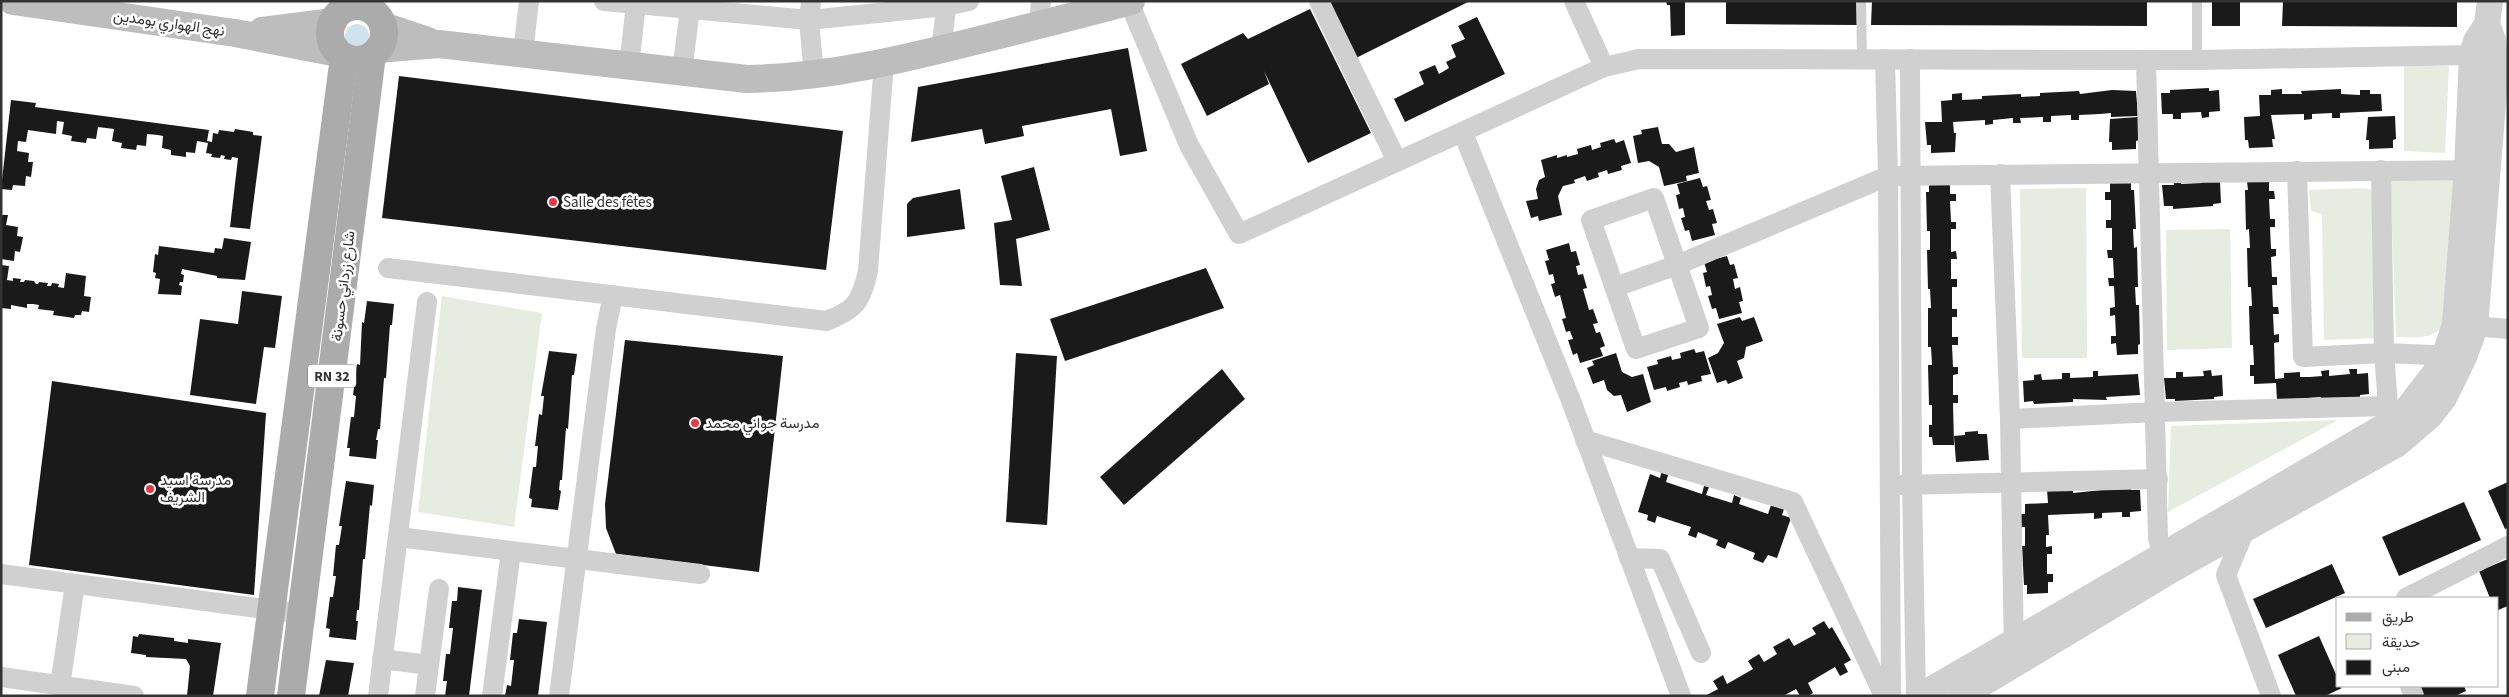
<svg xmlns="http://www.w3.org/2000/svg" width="2509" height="697" font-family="'Source Sans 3',Vazirmatn,sans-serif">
	<rect width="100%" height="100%" fill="#fff"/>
	<!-- green -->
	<g fill="#e6ecdf">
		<path d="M2404,65L2449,66L2445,153L2404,151Z"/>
		<path d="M2390,171L2458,172L2447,320C2434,341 2418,337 2396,337Z"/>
		<path d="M2086,188L2087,358H2022L2020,189Z"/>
		<path d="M2364,188L2373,190L2379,338L2324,340L2322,214L2311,211L2309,190Z"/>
		<path d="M2230,229L2232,348L2167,350L2166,230Z"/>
		<path d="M442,296L542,313L514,527L418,512Z"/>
		<path d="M2338,420L2168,512L2171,426Z"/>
	</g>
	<!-- water -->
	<circle fill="#cfe2ee" cx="357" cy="36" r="12"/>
	<!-- building -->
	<g fill="#1a1a1a">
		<path d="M1322,1H1470L1352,60Z"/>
		<path d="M1666,1H1685V35L1671,36L1670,5H1667Z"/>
		<path d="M1726,1H1857V25L1726,24Z"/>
		<path d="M1872,1H2147V26L1871,25Z"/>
		<rect x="2212" y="1" width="28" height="25"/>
		<path d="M2283,1H2457V27L2282,26Z"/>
		<path d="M1310,9L1371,133L1308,163L1264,71L1269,84L1207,116L1181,64L1243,33L1248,39Z"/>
		<path d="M1477,17L1505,74L1405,122L1394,99L1424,84L1419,72L1435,65L1439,74L1449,68L1446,62L1456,57L1451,45L1465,39L1458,26Z"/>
		<path d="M1128,48L1147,151L1120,156L1111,109L1022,126L1024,136L985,144L982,129L911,142L918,87Z"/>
		<path d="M399,76L843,131L826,270L382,218Z"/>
		<path d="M2209,88V91L2219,90L2220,111L2209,112V117L2202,118L2201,112L2181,113V119H2173V114H2162L2161,93H2170V90Z"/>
		<path d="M2282,89V94H2302L2301,91L2341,89V94L2360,95V90H2370V94H2381L2382,111L2340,113V118H2332V113L2312,114V119L2304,120V114L2271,115L2275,139H2272L2273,147L2249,148L2248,140H2245L2244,117L2260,116L2259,95H2271V90Z"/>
		<path d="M2112,90L2136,91L2138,116L2111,117V113L2100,114L2079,115V120H2071V115L2051,116V122H2043V117L2020,118L2021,123H2013V118L1993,120V124L1985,125V120L1953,122L1954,133H1956L1955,152L1931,153V145H1927L1925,122H1942L1941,101L1952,100V94L1962,93V100L1982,99V96L2021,94V97L2040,96V93L2079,91L2080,94Z"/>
		<path d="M11,100L36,103L35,107L209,130L207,141L212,142L213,133L218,134L219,130L234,132L235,129L253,132V135L262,136L250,229L230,227L238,158L232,157L231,160L224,159L225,156L221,155L220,158L211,157L212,154L206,153L208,143L197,141L195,153L186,152V157L171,155V150L162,148L163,136L158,135L147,134L146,146L137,145L136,150L121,148L122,143L112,141L114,129L98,127L96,139L87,138L86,143L71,141L72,136L62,134L64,122L57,121L56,134L28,130L26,142L18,141L17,151L29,153L28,162H33L31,177L26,176L25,186L13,185L12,190L1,189Z"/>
		<path d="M2395,116L2396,139L2393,140V148L2369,149V140H2366L2368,117Z"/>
		<path d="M2138,117L2139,140L2136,141V149L2112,150V142H2109L2110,119Z"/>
		<path d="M1658,127L1662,144H1669L1676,152L1694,147L1699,173L1686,176L1687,181L1664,186L1659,167L1649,161L1638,163L1633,136L1642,134L1641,130Z"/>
		<path d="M1614,139L1616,143L1624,140L1631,163L1621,166L1622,170L1608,174L1607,170L1598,173L1599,177L1587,181L1585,176L1574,180L1575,183L1563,186L1558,196L1562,215L1539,221L1538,216L1531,218L1526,201L1538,199L1536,189L1539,180L1545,177L1541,160L1557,155V158L1567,155V157L1578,154L1577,149L1591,145L1592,150L1601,147L1600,143Z"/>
		<path d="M1034,167L1050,230L1016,239L1022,286L1000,285L994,223L1012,220L1001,176Z"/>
		<path d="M1700,178L1703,187L1707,186L1711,200L1706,201L1709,210L1713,209L1717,223L1712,224L1715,235L1692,241L1689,230L1685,231L1681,218L1685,217L1683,208L1679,209L1676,195L1680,194L1677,184Z"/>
		<path d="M2202,178L2220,182L2221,203L2213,204V206L2173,209V206H2164L2162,185H2174V179H2181V184L2202,183Z"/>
		<path d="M2269,180V191H2274L2275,199H2269L2270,219H2275V227H2270L2271,249H2276V256L2271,257L2272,277H2277V285H2272L2273,307H2278L2279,314H2273L2274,335L2279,334V342L2274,343L2275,379L2284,378V373L2300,372V377H2310L2322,376L2321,371L2329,370V376L2350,374L2349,369H2357V374L2368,373L2369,394L2360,395V398L2321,400V397L2277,400L2276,383L2254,384V376H2250V365H2254L2253,345H2250L2249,306H2252L2251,287H2248L2247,248H2250L2249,229L2246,230L2245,190H2248L2247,181Z"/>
		<path d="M2131,181V190H2134L2136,229H2133L2134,248L2137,247L2138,287H2135L2136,305H2139L2140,344L2138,345V354L2117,355L2116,343L2111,344V336H2116L2115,315L2110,316V308L2115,307L2114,286H2109L2108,278H2114L2113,258H2108L2107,250H2112V228H2106V220H2111V200H2105V192H2110V182Z"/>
		<path d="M1950,182V194H1956V201H1950L1951,222H1956V229H1951V252L1956,251L1957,259H1951V279H1957V287H1952V309H1957V317H1952V337H1958V345H1952L1953,367H1958V374L1953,375V395H1958V403H1953L1954,445H1933L1932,437H1929V425H1932V405H1929L1928,365H1932L1931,347H1928V308H1931L1930,289H1928L1927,250H1930V231H1927L1926,192H1929V183Z"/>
		<path d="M960,189L965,229L907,237V204L913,198Z"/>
		<path d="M1,215H8L6,225L18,227L17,236L23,237L20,252L15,251L14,261L1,259Z"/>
		<path d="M224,238L251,242L245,280L217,278V276L182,269L181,274L184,275L183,282H180L179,285L182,286L181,295L158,294L160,279L155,278L156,273L153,272L155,254L158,255L159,246L214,253L215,248L222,249Z"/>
		<path d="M1569,243L1571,252L1576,251L1580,265L1576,266L1578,275L1583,274L1587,288L1583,289L1589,310L1593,309L1598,323L1593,324L1596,333L1600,332L1605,346L1600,348L1603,356L1580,363L1577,353L1573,355L1568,340L1573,339L1570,331L1566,332L1562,319L1566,318L1560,295L1555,297L1551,284L1555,283L1553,274L1549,275L1545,261L1549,260L1546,250Z"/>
		<path d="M1727,256L1730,265L1734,264L1738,278L1733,279L1735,289L1740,287L1743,301L1739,302L1742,313L1719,319L1716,308L1712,309L1708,296L1712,295L1710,286L1706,287L1703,273L1707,272L1704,262Z"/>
		<path d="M1,265L9,266L7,280L13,281V278L21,279L20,282H24L25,280L34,281L36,284H38L39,282L48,283L47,286H51L52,283L59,284L58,287L64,288L66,273L86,276L84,296L91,297L89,312L82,311L81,315H75L74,318L53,315L54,311L38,309L39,305L33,304H27V308L11,305V309L1,308Z"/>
		<path d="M1206,268L1224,308L1065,361L1050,319Z"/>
		<path d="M242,291L282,296L275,348L264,347L256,404L190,395L200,319L238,324Z"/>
		<path d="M367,301L394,304L392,325H390L386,378H384L380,429H378L376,440H378L376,459L349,456L350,448H347L351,417H354L356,396L353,395L357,364L360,365L362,322L364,323Z"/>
		<path d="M1740,317L1742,321L1754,317L1763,341L1746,347L1744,358L1737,361L1743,378L1728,384L1726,380L1717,383L1708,358L1718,353L1724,343L1717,324Z"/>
		<path d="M625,340L783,356L759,572L616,554L606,528L605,504Z"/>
		<path d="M1694,349L1696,353L1704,351L1711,374L1701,376L1702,381L1688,385L1687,381L1679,383L1680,387L1667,391L1666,387L1654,390L1647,367L1658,364L1657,360L1671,356L1672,360L1681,358L1680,353Z"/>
		<path d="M549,351L577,354L574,375H572L568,429L566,428L562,480H560L559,490L561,491L558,510L531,507L532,499L529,498L533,467H536L538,446H535L539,414L542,415L544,396H541Z"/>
		<path d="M1016,353L1057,356L1047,525L1006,522Z"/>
		<path d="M1616,353L1622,372L1632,377L1643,374L1651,402L1627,412L1621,395L1614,396L1607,390L1604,380L1593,384L1587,368L1594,365L1592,361Z"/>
		<path d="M1222,369L1245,399L1124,505L1100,477Z"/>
		<path d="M2211,370L2212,376L2222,375L2223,396L2214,397V399L2175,401V399H2166L2164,378H2176V372H2183V377L2204,376L2203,371Z"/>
		<path d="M2093,371H2098V376L2138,374L2140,395L2106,397L2107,400L2073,399V402L2034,404L2033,401L2024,402L2023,381L2034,380V375L2041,374L2042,380L2062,379V373H2070V378L2093,377Z"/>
		<path d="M52,381L266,413L254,595L29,565Z"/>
		<path d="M1978,431V434H1987L1989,460L1956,462L1954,436L1965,435V432Z"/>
		<path d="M1662,470L1669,472L1666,482L1702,494L1704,486L1709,487L1706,495L1732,503L1734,495L1741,498L1739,504L1768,514L1771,505L1784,509L1782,515L1791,518L1777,558L1768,555L1763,563L1753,559L1755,553L1728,542L1725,549L1716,545L1718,540L1698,532L1696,538L1688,535L1691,527L1657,516L1655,523L1647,520L1648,515L1638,512L1650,474L1660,478Z"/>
		<path d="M346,481L374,485L372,506L370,505L365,559H363L359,610H357L356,621H358L356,640L329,637L330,629L326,628L330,597H333L336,576H333L336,545H339L342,526H339Z"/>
		<path d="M2508,482V528L2505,529L2488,491Z"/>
		<path d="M2131,487V490H2140L2141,511L2130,512V517H2122V512L2102,513V518L2094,519V513L2048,515L2049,535H2046V547L2052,546V554H2047V574H2053V582H2048V593L2027,594V585H2024L2022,546H2025V527H2021V514H2025V504L2048,503L2047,490L2073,489V493Z"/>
		<path d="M2464,502L2481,540L2399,576L2382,537Z"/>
		<path d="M2508,559V606L2498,610V598H2490L2479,571Z"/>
		<path d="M2332,564L2345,593L2266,628L2253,599Z"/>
		<path d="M458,587L482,590L469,696H445L447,681H443L446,654H450L453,628H449L452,601H457Z"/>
		<path d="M519,619L547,622L538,696H505L507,685L511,686L514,660H510L513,633H517Z"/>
		<path d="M1824,621L1829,629L1832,627L1851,660L1844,664L1848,672L1840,676L1835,667L1808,683L1813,693L1808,696H1800L1796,689L1783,696H1705L1718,689L1713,681L1723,675L1727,684L1753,669L1748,661L1759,654L1764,662L1777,654L1773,647L1789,638L1794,646L1816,634L1812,628Z"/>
		<path d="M139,634L174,638V641L188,643V639L221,643L213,696H187L190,666L186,659L146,657V655L131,653L133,636L138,637Z"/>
		<path d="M2319,636L2338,679V686L2342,688L2325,696H2296L2278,655Z"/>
		<path d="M326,660L354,663L348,696H319Z"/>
		<path d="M2418,686H2464L2466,691L2455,696H2423Z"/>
	</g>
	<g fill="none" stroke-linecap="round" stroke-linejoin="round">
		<!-- service -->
		<g stroke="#d0d0d0" stroke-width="10">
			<path d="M1861,1L1862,59"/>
			<path d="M2197,60V1"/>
		</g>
		<!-- minor -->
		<g stroke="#d0d0d0" stroke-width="20">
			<path d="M604,1L809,20L946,6L969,1"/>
			<path d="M811,1L809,20L814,76"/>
			<path d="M1319,1L1397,161"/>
			<path d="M1574,1L1604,67"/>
			<path d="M1129,2L1189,145L1239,234L1604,67L1639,59L2197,60L2472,55"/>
			<path d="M1039,24L1041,1"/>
			<path d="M941,50L947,1"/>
			<path d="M523,53L529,1"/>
			<path d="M1885,59L1888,176L1891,696"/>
			<path d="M1910,59L1912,485L1916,696"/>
			<path d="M2146,60L2158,538L2166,567"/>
			<path d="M629,66L636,4"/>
			<path d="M682,72L691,1"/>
			<path d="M1463,133L1570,398L1681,696"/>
			<path d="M2381,170L2384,353L2458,356"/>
			<path d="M2297,171L2303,357L2384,353L2389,419"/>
			<path d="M2000,174L2010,419L2014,655"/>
			<path d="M1654,198L1699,328L1636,349L1591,220Z"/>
			<path d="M388,268L826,321C856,310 861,301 868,271L884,62"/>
			<path d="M1615,287L1677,265L1888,176L2481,170"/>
			<path d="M2462,325L2508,329"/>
			<path d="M2010,419L2156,412L2387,406"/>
			<path d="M1585,440L1793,502L1884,696"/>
			<path d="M1900,485L2158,479"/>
			<path d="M2245,530L2226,575L2271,696"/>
			<path d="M398,537L700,574"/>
			<path d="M1629,558L1660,559L1701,653"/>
			<path d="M1,574L302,614"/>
			<path d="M2406,598L2508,546"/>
			<path d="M382,659L429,665"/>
			<path d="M1,677L134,696"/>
			<path d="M60,686L75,584"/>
			<path d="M2410,686L2414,696"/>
			<path d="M378,696L427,302"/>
			<path d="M425,696L439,589"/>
			<path d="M492,696L511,551"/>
			<path d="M559,696L606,329L613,295"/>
		</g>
		<!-- tertiary -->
		<g stroke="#d0d0d0" stroke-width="26">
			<path d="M1920,696L2390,423L2407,409L2434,374L2445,355L2455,324L2467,169L2472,55L2476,41L2487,24L2490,1"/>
			<path d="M1962,696L2168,572L2396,445L2430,416L2444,398L2464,357L2475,327L2496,66L2493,40L2487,24"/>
		</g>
		<!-- secondary -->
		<g stroke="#bdbdbd" stroke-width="28">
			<path d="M13,1L235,33L338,53"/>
			<path d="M383,26L428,41"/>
			<path d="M262,31L333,22"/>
			<path d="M378,49L439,44L747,79C829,78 908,58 987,38C1035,26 1083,14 1131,1"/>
		</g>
		<!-- primary -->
		<g stroke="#ababab" stroke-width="28">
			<circle cx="357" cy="33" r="27"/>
			<path d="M260,696L344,57"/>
			<path d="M291,696L372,55"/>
		</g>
	</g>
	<!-- markers -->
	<g fill="#e63946" stroke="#fff" stroke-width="2">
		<circle cx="553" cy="202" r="5"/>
		<circle cx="695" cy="423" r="5"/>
		<circle cx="150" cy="489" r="5"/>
	</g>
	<g text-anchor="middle" stroke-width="5" stroke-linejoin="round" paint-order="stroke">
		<!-- shield labels -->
		<rect fill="#fff" stroke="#707070" stroke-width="1" x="308" y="364.5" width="48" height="23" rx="4"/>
		<g font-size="14" font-weight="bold" fill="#333">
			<text x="332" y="381">RN 32</text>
		</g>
		<!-- street labels -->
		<g font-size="15" fill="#333" stroke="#fff">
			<text transform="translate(169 23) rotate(8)" y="5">نهج الهواري بومدين</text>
			<text transform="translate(343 286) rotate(-83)" y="5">شارع زرداني حسونة</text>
		</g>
		<!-- poi labels -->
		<g font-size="15" fill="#333" stroke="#fff" text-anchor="start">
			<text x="563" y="207">Salle des fêtes</text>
			<text x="705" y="428">مدرسة جواني محمد</text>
			<text x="160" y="485">مدرسة اسيد<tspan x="160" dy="17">الشريف</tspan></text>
		</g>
	</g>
	<!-- border -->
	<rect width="2509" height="697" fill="none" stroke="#333333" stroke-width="5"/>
	<!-- legend -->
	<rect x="2336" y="597" width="162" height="90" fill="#ffffff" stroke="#adadad"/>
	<rect x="2346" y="613" width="25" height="8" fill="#ababab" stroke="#adadad"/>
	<text x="2382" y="622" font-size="15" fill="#333333">طريق</text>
	<rect x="2346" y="634" width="25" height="15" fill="#e6ecdf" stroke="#adadad"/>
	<text x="2382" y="647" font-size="15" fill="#333333">حديقة</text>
	<rect x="2346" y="660" width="25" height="15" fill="#1a1a1a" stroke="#adadad"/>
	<text x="2382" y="672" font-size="15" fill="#333333">مبنى</text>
</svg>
